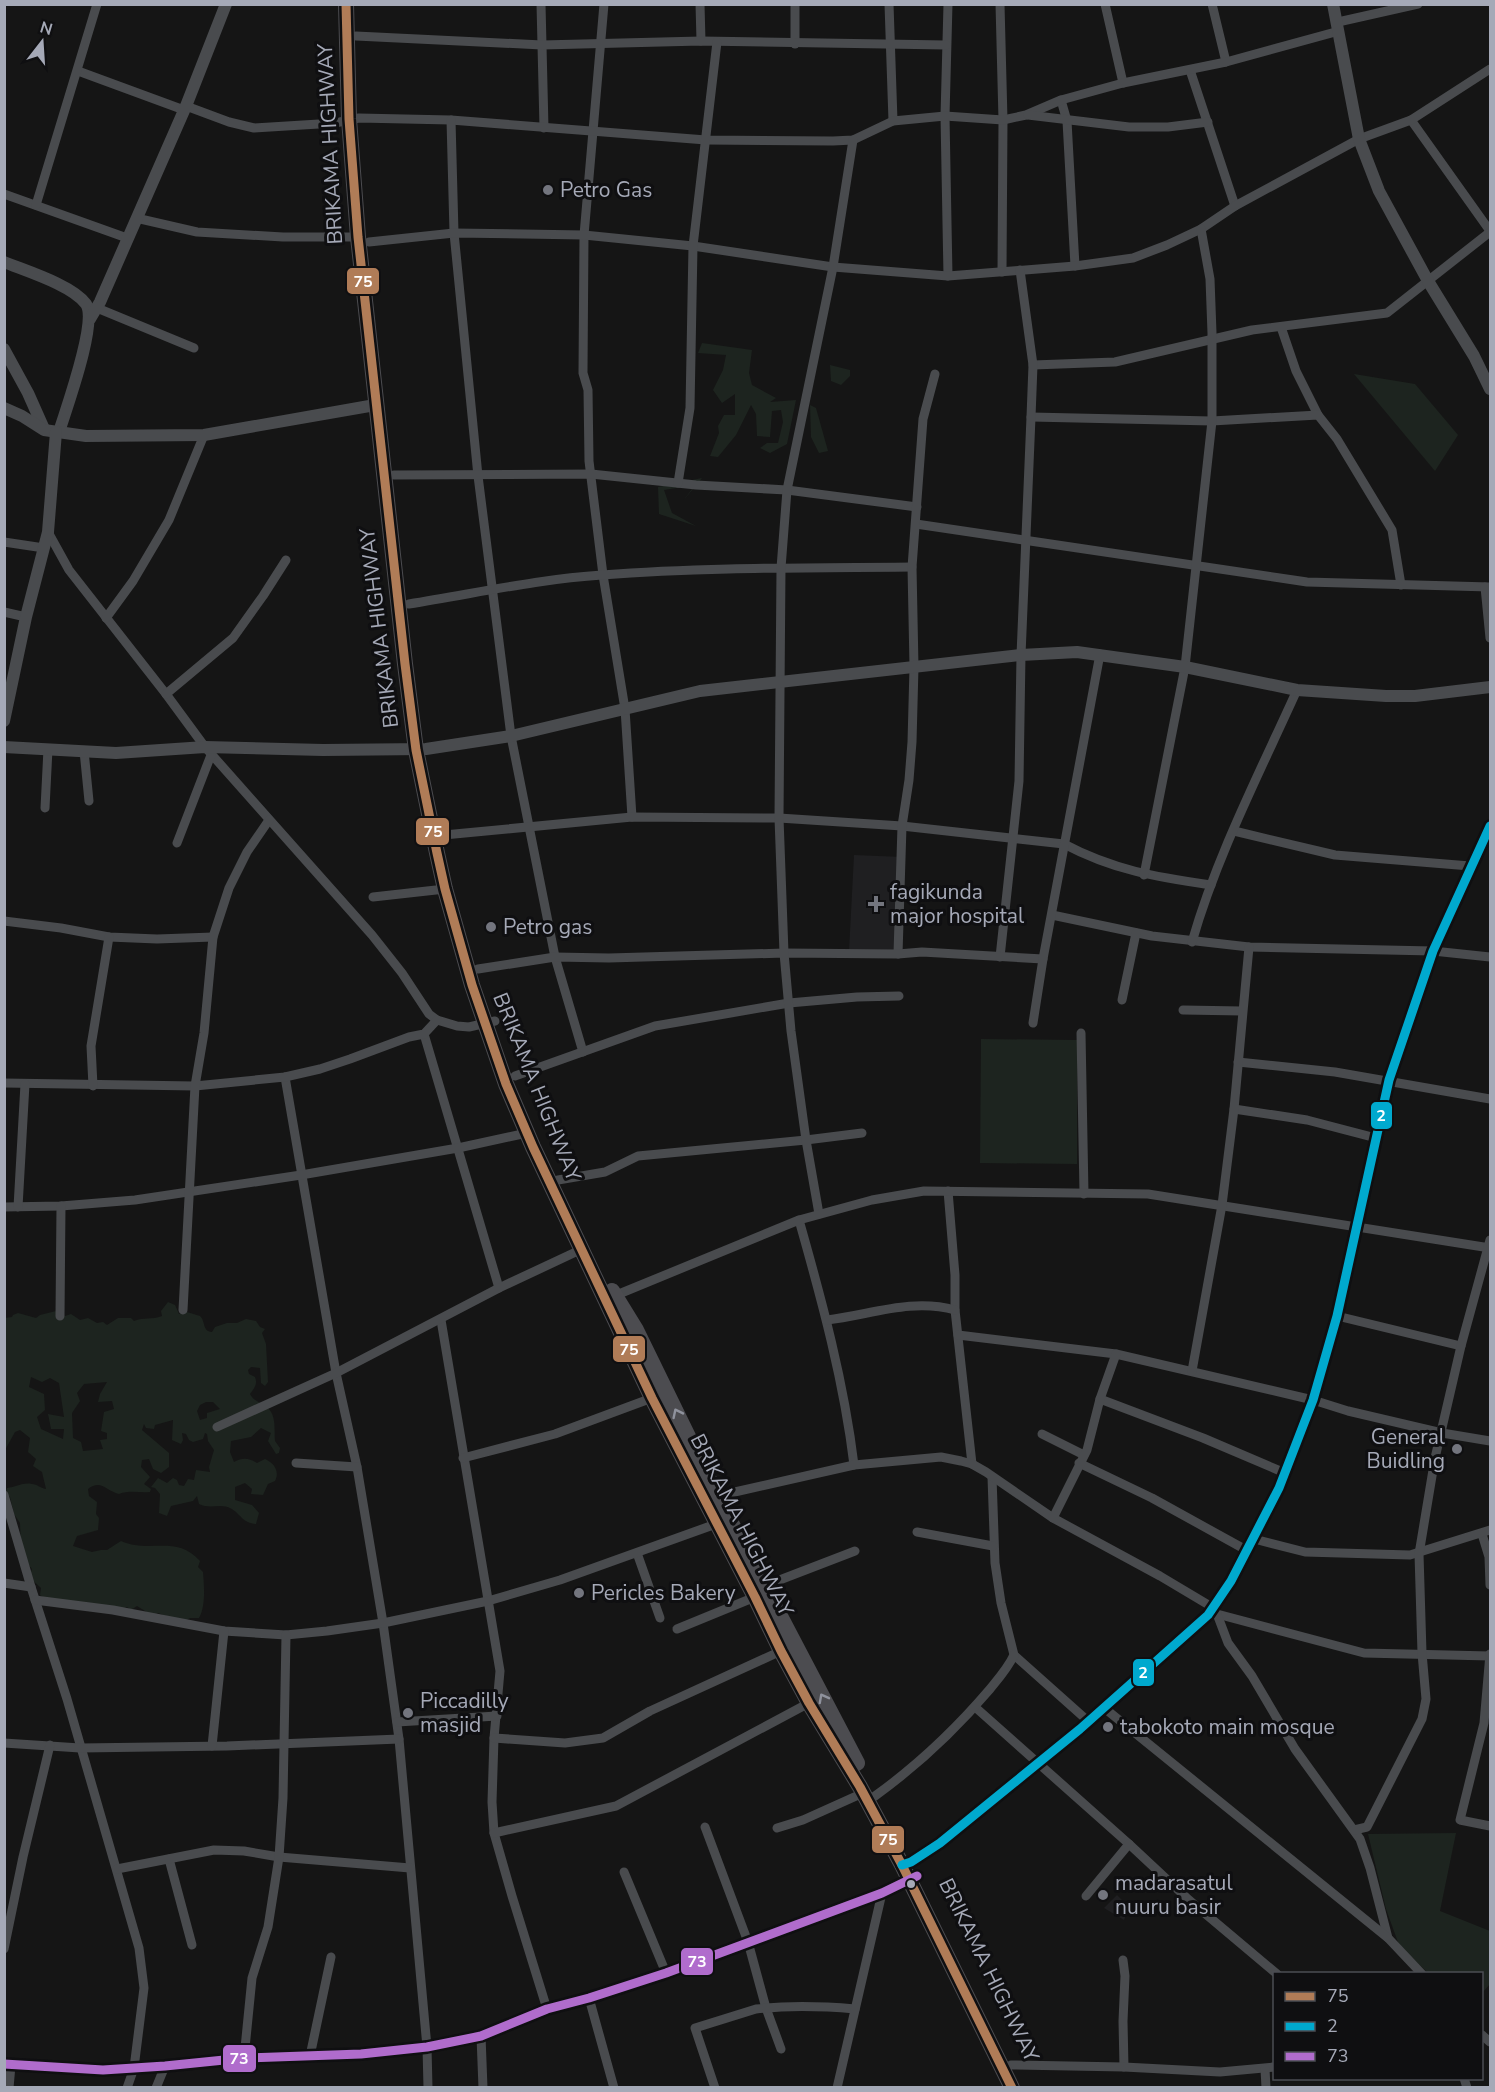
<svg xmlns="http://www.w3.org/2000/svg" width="1495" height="2092" font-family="'Nunito Sans',sans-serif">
	<rect width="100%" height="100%" fill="#151515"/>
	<!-- built -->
	<g fill="#1f1f21">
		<path d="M854,855L903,857L897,954L849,951Z"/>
		<path d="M1117,1895L1129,1907L1124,1920L1104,1908Z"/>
	</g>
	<!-- green -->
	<g fill="#1d241f" fill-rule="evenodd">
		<path d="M702,343L752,350L749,373L752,385L776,398L770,402L796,400L787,444L770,453L760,448L767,443H778L783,422L781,410L772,411L770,437L757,436L756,414L751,405L736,435L718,457L710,456L719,433L718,426L724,415H735V394L722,403L713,390L723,370L726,355L698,353Z"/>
		<path d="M830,365L850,370V376L841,385L831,381Z"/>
		<path d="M1354,374L1415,384L1458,435L1435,471Z"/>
		<path d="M810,405L816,408L828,451L819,453L811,437Z"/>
		<path d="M702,478L683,501L695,485L664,490L672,513L696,526L659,514L658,487Z"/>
		<path d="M981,1039L1077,1040V1164L980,1163Z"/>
		<path d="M168,1302L175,1305L179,1314L187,1312L200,1316C206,1322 202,1331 212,1332L215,1327L227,1323H237L246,1319L256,1321L260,1327L265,1329L262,1333L266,1344L268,1382L265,1386L261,1383L260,1368L251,1367L248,1370L249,1374L255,1377C258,1384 254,1389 250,1394C253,1400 259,1402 265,1406C277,1413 274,1429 275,1441L280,1448L279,1453L276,1454L268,1441L271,1433L261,1428L251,1437L231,1441L230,1452L234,1462C243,1457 249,1458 257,1463L265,1459C274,1463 280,1471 275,1481L268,1484L263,1495L251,1494L252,1489L245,1483L235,1487V1500L252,1505L259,1513L256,1524C243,1523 241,1515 232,1509C220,1502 212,1510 199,1504L197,1496L193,1501L171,1506L167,1516L159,1513L160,1494L155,1488L151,1487L158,1478L167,1483L173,1478L177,1480L179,1485L184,1486L188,1479L194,1480L196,1470L210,1472L209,1467L214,1450L208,1441L207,1434L205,1433L203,1439L193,1442L189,1440L186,1434L182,1433L183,1440L181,1444L172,1440L173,1420L155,1425L154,1429L146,1428L144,1424L142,1430L169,1453V1467L161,1473L153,1469L149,1459L142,1460L141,1467L150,1477L144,1484L151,1489L150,1492C140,1493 129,1490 119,1494C106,1491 101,1479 88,1489L89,1496L97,1502L96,1514L99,1518L98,1530L77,1536L73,1546L92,1552L101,1550H107L121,1541C150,1554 176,1534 200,1561L198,1567L203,1572C204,1585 206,1606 199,1618H190L183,1622L158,1613L153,1616L137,1606L131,1610L127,1607L121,1609L46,1599L40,1595L41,1588L29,1577L32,1569L27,1563L21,1546L20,1523L14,1514L10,1497L5,1493L7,1488C16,1487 23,1482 32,1484C37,1484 40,1488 46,1489L42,1472L33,1466L36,1459L28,1452L30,1438L20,1430L15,1432L5,1450V1318L12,1317L13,1315L18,1313L36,1318L40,1315L56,1311L65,1316L71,1314L80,1320L88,1318L97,1323L103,1322L107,1325L118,1318H131L134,1321C144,1317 152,1320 162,1316L161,1311ZM31,1377L42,1382L50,1378L59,1383L64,1417L48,1414L51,1429H64L63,1439L41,1429L37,1417L45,1410L44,1394L29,1387ZM107,1382L100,1394L98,1402L112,1401L114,1409L104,1412L101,1431L107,1433V1439L100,1440L103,1449L83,1451L81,1442L73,1438L72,1413L80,1401L77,1393L84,1384ZM206,1402H213L220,1409L207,1413V1418L200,1420L197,1411L200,1405Z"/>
		<path d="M1456,1833L1440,1911L1490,1931V1984L1482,1993V1974L1428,1973L1399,1945L1386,1909L1368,1834Z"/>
	</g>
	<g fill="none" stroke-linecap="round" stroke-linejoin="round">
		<!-- minor -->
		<g stroke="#494b4e" stroke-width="9">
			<path d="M541,4L544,128"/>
			<path d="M604,4L584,235L583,373L588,390L589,461L603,575L625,709L632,817"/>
			<path d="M700,4L701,41"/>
			<path d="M795,4V44"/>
			<path d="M889,4L893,121"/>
			<path d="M948,4L945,116L948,276"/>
			<path d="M1000,4L1003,120L1002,272"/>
			<path d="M1105,4L1123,83"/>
			<path d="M1212,4L1226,62"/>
			<path d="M1338,22L1418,4"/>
			<path d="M356,36L542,45L701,41L946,45"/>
			<path d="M1190,70L1235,206"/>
			<path d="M78,71L184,110"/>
			<path d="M1061,100L1067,121L1075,266"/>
			<path d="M186,106L229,122L254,128L335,123L359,118L451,120L706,140L833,141L853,140L893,121L945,116L1003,120L1026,115L1061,100L1123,83L1226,62L1339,31"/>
			<path d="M1028,115L1129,127H1168L1208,122"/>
			<path d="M451,120L454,233L478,476L511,736L555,957L583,1052"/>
			<path d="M1411,120L1490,231"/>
			<path d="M4,194L127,238"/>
			<path d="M36,205L97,4"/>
			<path d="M136,218L197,232L283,237H358"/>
			<path d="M369,242L454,233L584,235L693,246L833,267L948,276L1075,266L1133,258L1167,245L1201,229L1235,206L1359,139L1411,120L1490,69"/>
			<path d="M97,308L194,348"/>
			<path d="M1281,327L1296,371L1318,415"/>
			<path d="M1033,365L1115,362L1252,330L1387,313L1490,232"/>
			<path d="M1031,417L1212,421L1318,415L1337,439L1392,530L1401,585"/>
			<path d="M394,475L591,474L696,485L787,490L917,507"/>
			<path d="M678,483L690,408L693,246L717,42"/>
			<path d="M916,524L1307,582L1490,587"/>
			<path d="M48,532L69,570L166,694L205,747L372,935L402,973L429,1014L437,1020L457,1026L469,1027L495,1021"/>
			<path d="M4,542L44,548"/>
			<path d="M1485,587L1490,638"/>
			<path d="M409,604C473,594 538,579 602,575C705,567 809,568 912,567"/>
			<path d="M4,612L26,617"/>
			<path d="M106,618L133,581L169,520L204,435"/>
			<path d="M166,694L233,638L263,596L286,560"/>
			<path d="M84,751L89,801"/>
			<path d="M45,808L48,749"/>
			<path d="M1234,831L1335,855L1470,866"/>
			<path d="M444,835L632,817L779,818L902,826L1064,844C1113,870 1156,877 1211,885"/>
			<path d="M177,843L211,755"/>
			<path d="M1144,875L1185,667L1212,421V333L1210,279L1201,229"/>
			<path d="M373,897L445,889"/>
			<path d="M1052,915L1152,936L1249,947L1433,951L1490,957"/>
			<path d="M4,921L61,928L109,937L157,939L213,937"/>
			<path d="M1192,942C1217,855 1260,772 1297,690"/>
			<path d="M898,954L902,826L909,780L912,742L914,667L912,567L923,419L935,374"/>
			<path d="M1000,957L1019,781L1021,655L1031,417L1033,365L1020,270"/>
			<path d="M478,969L555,957L609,958L784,953L898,954L922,952L1043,959"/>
			<path d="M1122,1000L1136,933"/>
			<path d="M1183,1010L1242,1011"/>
			<path d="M1033,1023L1043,959L1100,654"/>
			<path d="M1081,1033L1084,1194"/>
			<path d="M424,1034L499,1288"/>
			<path d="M1238,1062L1335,1072L1490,1099"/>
			<path d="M515,1076L655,1026L789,1003L857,997L899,996"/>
			<path d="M285,1077L336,1373L357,1467L383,1623L399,1739L427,2047L428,2088"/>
			<path d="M4,1083L195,1086L285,1077L320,1069L350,1059L409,1037L424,1034L437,1020"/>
			<path d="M93,1086L91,1046L109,937"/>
			<path d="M1234,1109L1307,1120L1376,1138"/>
			<path d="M558,1180L605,1172L638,1156L806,1140L862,1133"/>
			<path d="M948,1191L955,1275V1310L972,1464"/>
			<path d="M4,1207L61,1206L135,1200L301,1175L458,1148L527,1133"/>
			<path d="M18,1207L25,1084"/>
			<path d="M819,1214L806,1140L791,1031L784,953L779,818L781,568L787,490L833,267L853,140"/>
			<path d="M799,1220C822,1301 844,1382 854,1465"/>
			<path d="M614,1296L799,1220L872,1200L924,1191L1148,1194L1490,1248"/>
			<path d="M183,1310L195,1086L204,1033L213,937L229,888L247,852L269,820"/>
			<path d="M60,1316L61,1206"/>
			<path d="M1337,1316L1461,1346"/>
			<path d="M441,1320L500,1671L494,1738L492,1802L494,1833L512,1896L547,2009"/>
			<path d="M827,1320C870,1315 911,1298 955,1310"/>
			<path d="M958,1335L1116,1354L1313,1400L1348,1411L1442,1433L1490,1441"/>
			<path d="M1192,1371L1222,1205L1234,1109L1249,947"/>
			<path d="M1100,1399L1203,1438L1285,1473"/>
			<path d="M217,1427L336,1373L499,1288L580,1250"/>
			<path d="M1042,1434L1084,1455"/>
			<path d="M463,1458L555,1434L652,1398"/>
			<path d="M296,1463L357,1467"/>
			<path d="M1079,1463L1152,1498L1248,1551"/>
			<path d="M992,1477L995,1563L1001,1603L1014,1655L1088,1721"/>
			<path d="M4,1495L31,1587L67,1699L139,1948L144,1988L134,2068L127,2088"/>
			<path d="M717,1496L854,1465L941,1457L961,1461L972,1464L986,1472L1053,1518L1160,1576L1212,1607L1217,1614L1364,1653L1490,1656"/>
			<path d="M1053,1518L1087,1450L1100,1399L1116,1354"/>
			<path d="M917,1532L993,1546"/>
			<path d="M1482,1534L1489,1557L1490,1585"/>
			<path d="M1254,1539L1305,1552L1410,1555L1490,1530"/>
			<path d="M637,1553L660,1618"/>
			<path d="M4,1583L31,1587"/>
			<path d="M764,1586L855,1551"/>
			<path d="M35,1600L113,1610L224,1631L286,1635L327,1631L383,1623L488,1601L560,1580L716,1524"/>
			<path d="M1217,1614L1228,1643L1252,1676L1295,1749L1360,1839L1370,1868L1388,1938"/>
			<path d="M677,1629L755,1597"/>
			<path d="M1490,1654L1484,1723L1460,1820L1490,1826"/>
			<path d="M975,1707L1129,1844L1189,1900L1277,1974"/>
			<path d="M1103,1707L1388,1938L1422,1974"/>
			<path d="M397,1722L497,1716"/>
			<path d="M494,1738L565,1743L603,1738L650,1711L781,1651"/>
			<path d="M4,1743L80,1748L227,1746L399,1739"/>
			<path d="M212,1746L224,1631"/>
			<path d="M875,1796C918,1765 956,1729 990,1689C999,1678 1008,1668 1014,1655"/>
			<path d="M705,1827L748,1942L766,2008L781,2049"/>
			<path d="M777,1828L803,1820L863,1793"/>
			<path d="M1354,1830L1367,1827L1422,1719L1426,1699L1422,1653L1419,1554L1435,1458L1461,1346L1490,1240"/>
			<path d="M494,1833L616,1806L809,1703"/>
			<path d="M169,1859L192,1945"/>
			<path d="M902,1865L911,1862L940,1843L1080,1729L1208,1615L1231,1581L1279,1488L1313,1400L1337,1316L1389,1080L1433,951L1490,826"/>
			<path d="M117,1869L214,1850L244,1851L279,1857L410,1868"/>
			<path d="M624,1872L666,1973"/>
			<path d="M1086,1896L1129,1844"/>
			<path d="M4,1949L23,1857L50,1745"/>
			<path d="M1123,1960L1125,1976L1123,2021L1124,2067"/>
			<path d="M589,1998L614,2088"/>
			<path d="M1482,2035L1490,2042"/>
			<path d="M481,2036L483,2088"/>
			<path d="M310,2056L331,1957"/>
			<path d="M244,2058L252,1978L268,1927L279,1857L283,1798L286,1635"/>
			<path d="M1011,2065L1124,2067L1220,2072L1274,2067"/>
			<path d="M1265,2069L1266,2088"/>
			<path d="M1464,2078L1467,2088"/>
			<path d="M9,2088L11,2065"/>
			<path d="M156,2088L165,2066"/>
			<path d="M715,2088L695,2028L756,2009C791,2005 820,2006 855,2009"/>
			<path d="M837,2088L882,1893"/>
		</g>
		<!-- tertiary -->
		<g stroke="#494b4e" stroke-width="12">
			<path d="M1333,4L1359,139L1379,191L1428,281L1474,356L1490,389"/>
			<path d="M4,262C26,271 72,285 86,304C98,322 66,409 59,432"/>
			<path d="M90,319L100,302L186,106L226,4"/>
			<path d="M4,349L28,393L44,429"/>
			<path d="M4,408L22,416L44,430L86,436L204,435L375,405"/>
			<path d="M4,721L26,617L48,532L56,432"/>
			<path d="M4,747L116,753L205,747L323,750L426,749L511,736L700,691L1021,655L1077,652L1185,667L1297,690L1386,696H1415L1490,687"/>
			<path d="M4,2064L103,2070L165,2066L244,2058L361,2054L427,2047L481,2036L547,2009L589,1998L666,1973L882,1893L917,1876"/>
		</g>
		<!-- trunk -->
		<g stroke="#4c4c50" stroke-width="16">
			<path d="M346,4L349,119L358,237L405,664L416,750L437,853L445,889L472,985L506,1084L533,1147L652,1398L755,1597L781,1651L809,1703L860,1787L902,1865L1012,2088"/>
			<path d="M612,1291L636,1330L717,1496L857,1763"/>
		</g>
		<defs>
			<path id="bus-1" d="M346,4L349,119L358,237L405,664L416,750L437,853L445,889L472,985L506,1084L533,1147L652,1398L755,1597L781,1651L809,1703L860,1787L902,1865L1012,2088"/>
			<path id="bus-2" d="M902,1865L911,1862L940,1843L1080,1729L1208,1615L1231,1581L1279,1488L1313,1400L1337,1316L1389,1080L1433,951L1490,826"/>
			<path id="bus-3" d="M4,2064L103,2070L165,2066L244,2058L361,2054L427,2047L481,2036L547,2009L589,1998L666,1973L882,1893L917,1876"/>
		</defs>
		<!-- bus-1 casing -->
		<use href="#bus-1" stroke="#0f0f11" stroke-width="14"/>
		<!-- bus-2 casing -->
		<use href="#bus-2" stroke="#0f0f11" stroke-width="14"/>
		<!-- bus-3 casing -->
		<use href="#bus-3" stroke="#0f0f11" stroke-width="14"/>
		<!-- bus-1 -->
		<use href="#bus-1" stroke="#b07c57" stroke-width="9"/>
		<!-- bus-2 -->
		<use href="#bus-2" stroke="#00a9ce" stroke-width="9"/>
		<!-- bus-3 -->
		<use href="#bus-3" stroke="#b06ccc" stroke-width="9"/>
	</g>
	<!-- one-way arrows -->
	<defs><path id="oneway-chevron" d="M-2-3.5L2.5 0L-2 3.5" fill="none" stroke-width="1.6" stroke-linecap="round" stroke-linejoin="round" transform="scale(1.5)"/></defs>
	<g stroke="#8f929d">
		<use href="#oneway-chevron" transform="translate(677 1413) rotate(-116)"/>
		<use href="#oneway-chevron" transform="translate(823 1698) rotate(-118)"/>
	</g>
	<!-- markers -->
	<g fill="#73757e" stroke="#0f0f11" stroke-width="2">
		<circle cx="548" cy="190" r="6"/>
		<path d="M873 895h6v6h6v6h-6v6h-6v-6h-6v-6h6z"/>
		<circle cx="491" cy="927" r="6"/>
		<circle cx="1457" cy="1449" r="6"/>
		<circle cx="579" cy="1593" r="6"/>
		<circle cx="408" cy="1713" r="6"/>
		<circle cx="1108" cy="1727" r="6"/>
		<circle cx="1103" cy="1895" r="6"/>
	</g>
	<circle fill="#a5a9b7" stroke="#0f0f11" stroke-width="2" cx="911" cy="1884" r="5"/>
	<g text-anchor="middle" stroke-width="6" stroke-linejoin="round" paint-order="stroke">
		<!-- street labels -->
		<g font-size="21" fill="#a5a9b7" stroke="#0f0f11">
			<text transform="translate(330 144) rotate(-93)" y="7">BRIKAMA HIGHWAY</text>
			<text transform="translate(379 628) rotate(-97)" y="7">BRIKAMA HIGHWAY</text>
			<text transform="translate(537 1087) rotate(68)" y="7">BRIKAMA HIGHWAY</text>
			<text transform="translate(742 1525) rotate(63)" y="7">BRIKAMA HIGHWAY</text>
			<text transform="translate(989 1970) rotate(64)" y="7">BRIKAMA HIGHWAY</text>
		</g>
		<!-- poi labels -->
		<g font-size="21" fill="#a5a9b7" stroke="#0f0f11" text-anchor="start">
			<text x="560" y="197">Petro Gas</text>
			<text x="890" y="899">fagikunda<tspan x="890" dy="24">major hospital</tspan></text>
			<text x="503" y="934">Petro gas</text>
			<text x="1445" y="1444" text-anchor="end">General<tspan x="1445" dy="24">Buidling</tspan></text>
			<text x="591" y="1600">Pericles Bakery</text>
			<text x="420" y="1708">Piccadilly<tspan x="420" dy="24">masjid</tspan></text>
			<text x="1120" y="1734">tabokoto main mosque</text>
			<text x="1115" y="1890">madarasatul<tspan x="1115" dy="24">nuuru basir</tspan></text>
		</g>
	</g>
	<g stroke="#0f0f11" stroke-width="2">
		<rect x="346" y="267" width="34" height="28" rx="6" fill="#b07c57"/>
		<rect x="415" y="817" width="35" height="29" rx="6" fill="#b07c57"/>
		<rect x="1370" y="1101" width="23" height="29" rx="6" fill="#00a9ce"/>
		<rect x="612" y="1335" width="34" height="28" rx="6" fill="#b07c57"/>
		<rect x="1132" y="1658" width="23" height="29" rx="6" fill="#00a9ce"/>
		<rect x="871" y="1825" width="34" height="29" rx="6" fill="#b07c57"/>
		<rect x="680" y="1947" width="34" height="29" rx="6" fill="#b06ccc"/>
		<rect x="222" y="2044" width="35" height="29" rx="6" fill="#b06ccc"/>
	</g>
	<g font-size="16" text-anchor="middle" font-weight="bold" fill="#fff">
		<text x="363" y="287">75</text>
		<text x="433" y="837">75</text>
		<text x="1381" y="1121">2</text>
		<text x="629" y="1355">75</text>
		<text x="1143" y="1678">2</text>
		<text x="888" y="1845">75</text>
		<text x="697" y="1967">73</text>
		<text x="239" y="2064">73</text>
	</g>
	<!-- border -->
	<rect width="1495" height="2092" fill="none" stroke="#a5a9b7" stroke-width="12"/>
	<!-- legend -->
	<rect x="1273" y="1972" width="210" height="108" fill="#0f0f11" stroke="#4b4d53" stroke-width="1.5"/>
	<rect x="1285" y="1992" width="30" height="9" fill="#b07c57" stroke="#4b4d53" stroke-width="1.5"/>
	<text x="1327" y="2002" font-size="18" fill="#a5a9b7">75</text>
	<rect x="1285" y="2022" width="30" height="9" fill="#00a9ce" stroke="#4b4d53" stroke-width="1.5"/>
	<text x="1327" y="2032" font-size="18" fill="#a5a9b7">2</text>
	<rect x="1285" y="2052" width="30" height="9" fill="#b06ccc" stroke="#4b4d53" stroke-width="1.5"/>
	<text x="1327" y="2062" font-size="18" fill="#a5a9b7">73</text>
	<!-- north arrow -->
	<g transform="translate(42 42) rotate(17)" stroke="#0f0f11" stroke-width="4.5" paint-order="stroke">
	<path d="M0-4.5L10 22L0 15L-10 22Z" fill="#a5a9b7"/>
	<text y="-9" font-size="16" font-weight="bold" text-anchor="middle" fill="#a5a9b7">N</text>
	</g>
</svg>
